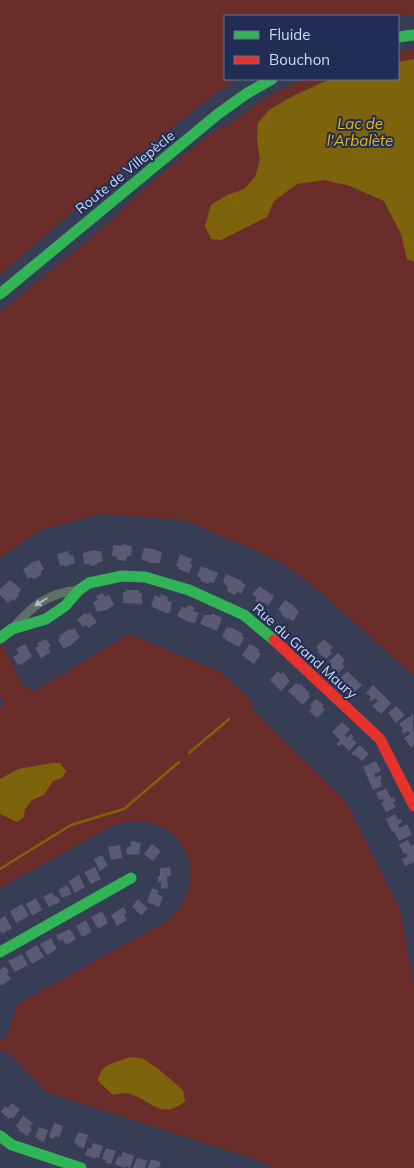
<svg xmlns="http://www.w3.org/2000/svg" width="414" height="1168" font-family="Mulish,sans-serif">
	<rect width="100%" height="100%" fill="#373d54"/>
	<!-- green -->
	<g fill="#6b2d29">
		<path d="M0,0H414V15L225,16V79H237C202,101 170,130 138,156C92,195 45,235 0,275Z"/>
		<path d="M414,49V676L318,590L278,560L184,520L99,514L40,530L0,558V312L110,222C130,200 153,181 176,162C192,149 207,135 225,125L227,126L251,108L273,94L304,79H398V51Z"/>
		<path d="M129,634L219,671L252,701V709L347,803L400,909L414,987V1168H276L254,1159L46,1092L8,1052H0V1039L6,1038L18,1004L167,921C220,876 176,802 112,826L0,888V708L5,703L0,696V647L3,644L21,683L33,692Z"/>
	</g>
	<!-- water -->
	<g fill="#7c630c">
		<path d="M414,59V262L407,259L401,234L384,201L350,186L324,180L297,184L274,201L267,217L221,240L211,239L205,226L211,205L227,195L244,189L255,177L260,159L257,139L258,123L269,110L293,96L330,79H398V62Z"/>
		<path d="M53,763H60L66,771L62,778L53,781L44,795L32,800L25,809L23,818L17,822L0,814V779L18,769Z"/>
		<path d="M130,1057L142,1058L157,1068L183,1090L185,1101C160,1123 149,1096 125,1093C121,1093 116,1094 113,1095L98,1081C101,1063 115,1063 130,1057Z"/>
	</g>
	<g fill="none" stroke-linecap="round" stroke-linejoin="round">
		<!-- stream -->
		<g stroke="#7c630c" stroke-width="2.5">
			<path d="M189,753L229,719"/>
			<path d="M0,869L71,825L124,809L179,762"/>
		</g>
	</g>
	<!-- building -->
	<g fill="#5a5a75">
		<path d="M122,544L132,546L131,556H128L125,561L118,560L116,556H112L113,545L122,546Z"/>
		<path d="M144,548L153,549L162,552L160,563H150L141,559Z"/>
		<path d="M95,550L96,551H101L103,561L97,563V565L90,566V564H84L83,553Z"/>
		<path d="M68,551L70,555H73L75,563L65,567L64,565L60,566L57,554Z"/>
		<path d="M180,554L192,559L190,564L193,565L189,573L178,569L179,567L176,566Z"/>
		<path d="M39,560L44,569L41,571V575L35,579L31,577L28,579L23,569L31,564L30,563Z"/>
		<path d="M201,566L218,573L214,583L209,582L208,584L201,581V579L197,576Z"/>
		<path d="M226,574L242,581L241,582L246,585L241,594L238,592L234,595L227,591L228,587L223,582Z"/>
		<path d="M10,580L21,589L18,594L19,595L14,601L12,599L8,603L0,595V589Z"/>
		<path d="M259,586L274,596L268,606L264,602L261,605L255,601L257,597L252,595Z"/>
		<path d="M126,590H139V593H142V604L123,603V592H126Z"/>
		<path d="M103,593L105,597L109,595L114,605L106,610L97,612L93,602L98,600L96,596Z"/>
		<path d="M161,594L168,597L167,601L172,602L170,613L163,612L151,606L155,595L160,598Z"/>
		<path d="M285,600L293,605L299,612L293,621L288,618L287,619L281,614L282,613L278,609Z"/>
		<path d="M188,605L195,608L193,611L199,613L195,623L189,622L177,616L182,606L186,609Z"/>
		<path d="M85,613L87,615L90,613L97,622L89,628L86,625L83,627L77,620Z"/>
		<path d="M212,613L222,618L217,631L200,624L204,615H212Z"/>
		<path d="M227,627L230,629L231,627L243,634L242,636L244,638L239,647L226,640V639L222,636Z"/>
		<path d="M74,628L80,637L69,647L68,646L64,649L58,640L60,638L59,636L69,629L71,630Z"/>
		<path d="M46,639L51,646L48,648L51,652L41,658L35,648L39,646L37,643Z"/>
		<path d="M324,639L333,647L330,650L332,653L326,659L317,652L319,650L316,647Z"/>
		<path d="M25,644L32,656L21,665L20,664L18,665L13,657L19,653L16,649Z"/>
		<path d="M250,644L260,650L258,652L261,654L254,664L242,655Z"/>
		<path d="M338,653L345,660L342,664L345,666L339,673L330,666L332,664L329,661Z"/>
		<path d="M278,671L281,674L283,672L290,681L281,691L270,680Z"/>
		<path d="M347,671L362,685L354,693L352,690L351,692L341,683L342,681L340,679Z"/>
		<path d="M296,683L298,685L300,684L310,693L308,694L310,697L303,705L288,691Z"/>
		<path d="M373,685L391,703L381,714L372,706L378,701L375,698L371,702L369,699L371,697L366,693Z"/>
		<path d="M316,699L324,705L322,707L325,710L317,718L309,711L312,707L310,705Z"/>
		<path d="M396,706L405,715L396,723L388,713Z"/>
		<path d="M413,714L414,745L411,748L404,738L410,734L408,731L404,734L401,731L403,729L399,724Z"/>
		<path d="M342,722L350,729L345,735L347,738L351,734L354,737L352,739L357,743L349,751L342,744L339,746L337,744L340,740L332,732Z"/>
		<path d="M360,745L369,754L362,761L355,755L354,756L351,754Z"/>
		<path d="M376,761L381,771L374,774L376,778L380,775L382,779L380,780L382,786L373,790L363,767Z"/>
		<path d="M386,788L391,798L393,797L396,801L393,802L396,807L386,812L381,803L384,802L382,799L379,800L376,793Z"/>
		<path d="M395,814L398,820L401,819L402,822L398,825L399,828L407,824L412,835L399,841L394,831L392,832L386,819Z"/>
		<path d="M408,840L411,846L414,844V862L405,866L402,859L408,856L406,853L404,854L399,845Z"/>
		<path d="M131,841L141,843L139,855L126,854L127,847H130Z"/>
		<path d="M152,844L161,851L153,861L144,854Z"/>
		<path d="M120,845L122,858L111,860L108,847Z"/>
		<path d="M102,855L108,865L100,871L94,859Z"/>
		<path d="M95,867L101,879L91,884L84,872Z"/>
		<path d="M170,867L171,876H167L168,888L161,889V882H158V876H160V868Z"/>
		<path d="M79,875L85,887L75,893L69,881Z"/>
		<path d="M67,885L72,894L62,898L58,890Z"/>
		<path d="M152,888L159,891L157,894L163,897L159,907L147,902Z"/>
		<path d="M52,892L55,897L57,896L61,902L49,907L43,897Z"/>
		<path d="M36,898L42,910L32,916L26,904Z"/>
		<path d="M138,899L148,909L141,915L132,907Z"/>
		<path d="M22,904L29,916L16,923L10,911Z"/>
		<path d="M124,907L127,913L124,914L127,920L117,926L111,915Z"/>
		<path d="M102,911L108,923L98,929L91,917Z"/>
		<path d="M5,916L12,928L2,934L0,931V919Z"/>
		<path d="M86,920L92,932L82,937L76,926Z"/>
		<path d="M70,929L76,939L66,945L62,939L59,941L56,935Z"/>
		<path d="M51,938L57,949L47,955L40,944Z"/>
		<path d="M37,945L44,957L32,964L25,952Z"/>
		<path d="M22,954L28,965L15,972L8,961Z"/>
		<path d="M5,966L9,972L7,974L11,979L1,986L0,984V970Z"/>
		<path d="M12,1103L20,1109L13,1119L10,1117L9,1119L1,1112L5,1106L8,1108Z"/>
		<path d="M23,1116L33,1123L30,1127L32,1130L27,1136L18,1130L19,1129L16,1126Z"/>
		<path d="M54,1123L63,1126L59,1138L56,1136L53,1139L49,1137Z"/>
		<path d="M39,1127L48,1130L44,1142L38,1140L39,1138L35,1137Z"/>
		<path d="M78,1132L88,1135L84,1148L77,1146L78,1144L74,1143Z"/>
		<path d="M93,1143L103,1146L99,1158L96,1157L95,1159L85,1155L88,1148L91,1149Z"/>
		<path d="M106,1148L116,1151L111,1164L105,1162L106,1160L102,1159Z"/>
		<path d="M123,1152L134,1156L130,1168L126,1166L124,1168L115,1164L118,1156L121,1157Z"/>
		<path d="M137,1158L147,1161L145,1168H133Z"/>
		<path d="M151,1159L161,1162L159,1168H148Z"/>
	</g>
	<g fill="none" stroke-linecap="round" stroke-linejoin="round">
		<!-- street -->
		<path stroke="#5e6f67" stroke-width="9" d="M12,629C32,606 47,593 79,590"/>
		<!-- fast -->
		<g stroke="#30b455" stroke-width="11">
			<path d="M398,37L414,35"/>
			<path d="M0,294L218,114L246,94L272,79"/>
			<path d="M0,638L12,629L46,619L65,606L79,590L89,583L122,576L145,577L189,590L244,615L274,640"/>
			<path d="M0,952L131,878"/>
			<path d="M0,1136L12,1145L81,1168"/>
		</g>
		<!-- jam -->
		<path stroke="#e5322d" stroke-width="11" d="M274,640L380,739L414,806"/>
	</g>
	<!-- one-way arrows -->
	<defs><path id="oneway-solid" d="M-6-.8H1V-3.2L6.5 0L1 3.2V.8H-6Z" transform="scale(1.25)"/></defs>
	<use fill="#aebac9" href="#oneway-solid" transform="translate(41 602) rotate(148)"/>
	<g text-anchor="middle" stroke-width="4" stroke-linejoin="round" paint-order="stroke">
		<!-- street labels -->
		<g font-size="14" fill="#d0daf3" stroke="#212d54">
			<text transform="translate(125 172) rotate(-39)" y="5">Route de Villepècle</text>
			<text transform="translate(305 651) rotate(42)" y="5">Rue du Grand Maury</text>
		</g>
		<!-- water labels -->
		<g font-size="15" font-style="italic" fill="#e9b80e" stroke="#212d54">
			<text x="360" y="129">Lac de<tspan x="360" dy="17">l'Arbalète</tspan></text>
		</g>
	</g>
	<!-- legend -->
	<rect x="224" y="15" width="175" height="65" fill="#212d54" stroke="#677294"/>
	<rect x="234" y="31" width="25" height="8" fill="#30b455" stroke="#677294"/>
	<text x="269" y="40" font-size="15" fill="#d0daf3">Fluide</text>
	<rect x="234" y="56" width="25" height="8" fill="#e5322d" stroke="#677294"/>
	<text x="269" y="65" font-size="15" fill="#d0daf3">Bouchon</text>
</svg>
